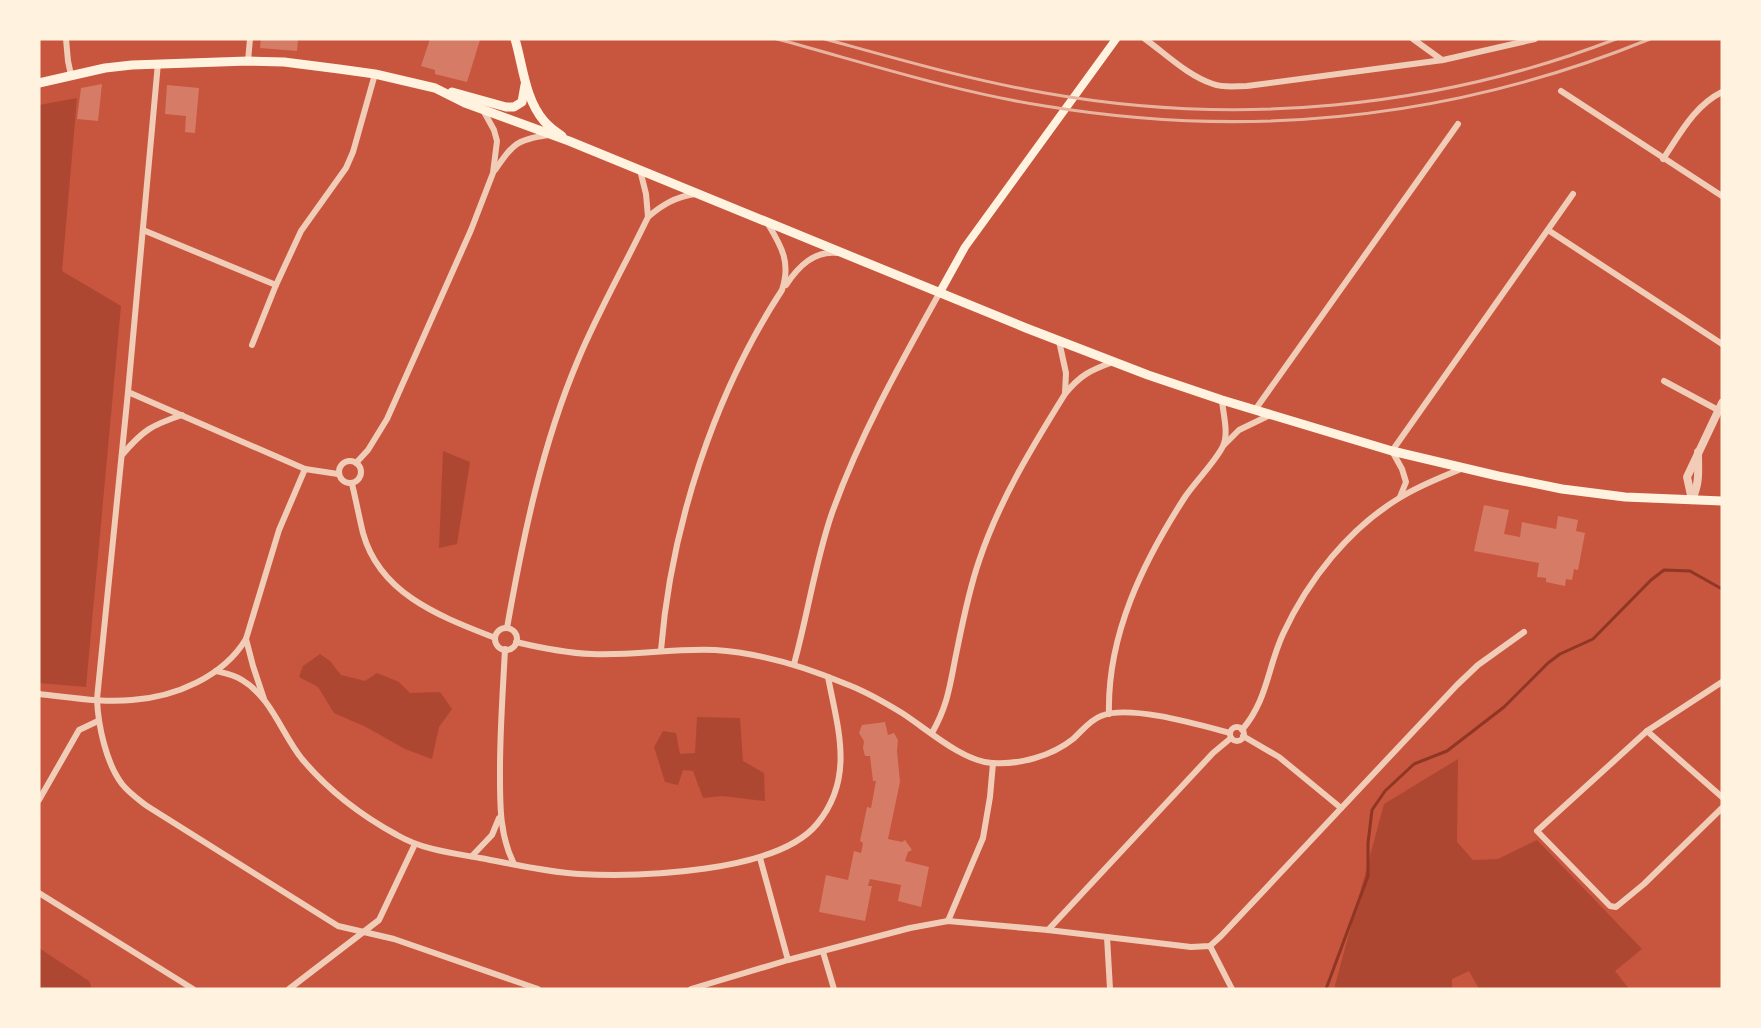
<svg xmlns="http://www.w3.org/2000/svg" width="1761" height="1028" font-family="'DM Sans',sans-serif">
	<rect width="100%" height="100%" fill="#c8553d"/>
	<!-- green -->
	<g fill="#ae4732">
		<path d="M77,98L62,271L121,306L86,687L39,683V105Z"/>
		<path d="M443,451L470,462L457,544L439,548Z"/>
		<path d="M320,654L330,661L341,675L365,681L377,673L399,682L410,693L440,692L452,709L439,727L432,759L405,749L366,727L334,713L318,687L299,677L303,666Z"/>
		<path d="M697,717L740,718L743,761L764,773L765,801L722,796L703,798L693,771L683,770L678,785L665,782L654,747L663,731L676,733L680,754L695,753Z"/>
		<path d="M1458,759L1457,842L1473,860L1498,859L1537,840L1642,949L1615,971L1629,989H1479L1469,971L1452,979V989H1334L1384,804Z"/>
		<path d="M39,948L89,981L92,989H39Z"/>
	</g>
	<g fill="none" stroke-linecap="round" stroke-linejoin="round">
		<!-- stream -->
		<path stroke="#8f3625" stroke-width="3" d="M1326,989L1368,876V843L1372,810L1385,791L1414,764L1447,751L1504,707L1548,663L1560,654L1593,639L1651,580L1664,570L1690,571L1722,589"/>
	</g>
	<!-- building -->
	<g fill="#d67c66">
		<path d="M261,39H298L297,51L260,48Z"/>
		<path d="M430,39L480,40L467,82L435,74V70L421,66Z"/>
		<path d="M102,84L98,121L77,119L81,88Z"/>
		<path d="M167,85L199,88L195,133L185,132L186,116L165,114Z"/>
		<path d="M1484,505L1509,510L1504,534L1520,537L1522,522L1556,529L1558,516L1578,520L1576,531L1585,533L1578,570L1574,569L1572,580L1566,579L1565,586L1546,582V578L1537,577L1539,563L1474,551Z"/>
		<path d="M885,722L888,735L894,733L898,740L897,751L900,782L888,839L902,842L905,840L912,850L908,852L905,861L929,867L921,907L898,901L901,885L870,879L868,886H872L865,921L819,912L826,875L848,880L854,851L861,853L863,843L860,841L867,807L871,808L876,781H873L870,756H865L863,748L864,741L859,733L862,725Z"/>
	</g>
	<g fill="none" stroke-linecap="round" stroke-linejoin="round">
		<!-- minor -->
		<g stroke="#f1ccb7" stroke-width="6">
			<path d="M66,39L68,61L71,75"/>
			<path d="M1145,39C1166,54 1188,76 1213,84C1224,88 1235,86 1247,86L1443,60L1535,39"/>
			<path d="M1413,39L1442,60"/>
			<path d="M248,61L250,39"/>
			<path d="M158,63L128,392L97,699C98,725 106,763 122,784C129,793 138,799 147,806L338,926L394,939L538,989"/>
			<path d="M1561,91L1722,196"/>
			<path d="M1663,159C1680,134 1694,106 1722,92"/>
			<path d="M495,170C514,143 516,140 548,135"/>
			<path d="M648,217C662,205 675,197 695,194"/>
			<path d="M143,230L276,285"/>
			<path d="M1548,230L1722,344"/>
			<path d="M786,285C798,267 814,250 838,253"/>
			<path d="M1059,341L1066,373L1065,393"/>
			<path d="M252,345L276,285L301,231L346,168L353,152L375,74"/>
			<path d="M1664,381L1718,410"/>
			<path d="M128,392L305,469L338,474"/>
			<path d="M1255,410L1458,124"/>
			<path d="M1224,445L1239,430L1270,415"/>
			<path d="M122,455C143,430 152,425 182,415"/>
			<circle cx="350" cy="472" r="11"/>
			<path d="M356,463L368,450L387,419L471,230L493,173L497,141L494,130L483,110"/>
			<path d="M352,484C356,500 359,517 363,533C380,595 442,617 495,638"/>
			<path d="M1400,497L1406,482L1402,469L1392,451L1573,194"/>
			<path d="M507,628C523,537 542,445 578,360C598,312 625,265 648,217L646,194L640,170"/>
			<circle cx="506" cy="639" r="11"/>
			<path d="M246,639L253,666L264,699"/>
			<path d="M516,642C541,648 566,653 592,654C633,656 674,648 715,650C761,653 803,666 846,684C865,691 884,702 902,713C927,729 962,761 992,763C1019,765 1052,756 1073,739C1082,731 1090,720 1101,716C1129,704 1200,725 1230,733"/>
			<path d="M505,649C503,689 500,729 500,769C500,803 499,834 514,864"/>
			<path d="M661,650C671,527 714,394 782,290C791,263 782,247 768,224"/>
			<path d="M794,664C808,614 815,562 832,513C860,435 900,364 940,292"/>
			<path d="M216,671C225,673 235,675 242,680C271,697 282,734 302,759C328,790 362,816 397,835C423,850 452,853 480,858C513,864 546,872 579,874C639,877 777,873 817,824C855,778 838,729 828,677"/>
			<path d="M1722,682L1647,731L1537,831L1610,906L1616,907L1644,884L1722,808"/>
			<path d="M39,694C69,697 102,703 132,700C175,697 223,677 246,639L279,530L305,469"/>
			<path d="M1109,714C1107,635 1143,562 1185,497C1195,482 1216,461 1223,446C1229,433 1223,414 1222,400"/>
			<circle cx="1237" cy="734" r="7"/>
			<path d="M1242,730C1268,699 1267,669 1283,634C1308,580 1349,528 1401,497C1420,485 1442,477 1463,468"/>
			<path d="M1647,731L1722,797"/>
			<path d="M932,733C949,703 950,683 957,650C963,620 969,590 979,561C999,501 1032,447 1065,394C1080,375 1091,370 1113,362"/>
			<path d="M1243,736L1279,757L1341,808"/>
			<path d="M39,800L79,730L98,721"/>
			<path d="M472,856L492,835L499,818"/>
			<path d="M760,858L788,960"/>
			<path d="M39,893L193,989"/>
			<path d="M948,921L983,838L990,797L993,763"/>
			<path d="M1048,930L1213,753L1231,738"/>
			<path d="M1107,937L1110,989"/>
			<path d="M1210,946L1232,989"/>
			<path d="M823,952L834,989"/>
			<path d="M289,989L379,920L415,844"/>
			<path d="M691,989L788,960L910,928L948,921L1048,930L1191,947L1210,946L1221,936L1457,685L1478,665L1524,632"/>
		</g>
		<!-- tertiary -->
		<g stroke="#f1ccb7" stroke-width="8">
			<path d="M1692,500L1687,477L1722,403"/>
			<path d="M1692,500C1700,481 1698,473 1698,452"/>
		</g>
		<!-- secondary -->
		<path stroke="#fff3e0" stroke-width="8" d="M940,292L965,247L1116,39"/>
		<!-- primary -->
		<g stroke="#fff3e0" stroke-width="9">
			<path d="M515,39C523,66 525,99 544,121C549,127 556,132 562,136"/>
			<path d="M39,83L105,68L132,65L248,61L284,62L339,69L375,74L435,88L465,103L569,141L1026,328L1148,375L1222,400L1392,451L1498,476L1562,489L1625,497L1722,501"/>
			<path d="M452,92L506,107H514L522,102L525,85"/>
		</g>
		<!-- rail -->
		<g stroke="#e9b49f" stroke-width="3">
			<path d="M777,39C866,63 955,92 1045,106C1252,140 1456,118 1650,39"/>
			<path d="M825,39C898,59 970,80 1045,93C1236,127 1435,109 1616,39"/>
		</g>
	</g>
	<!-- border -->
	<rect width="1761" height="1028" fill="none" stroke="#fff3e0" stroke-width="81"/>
</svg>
